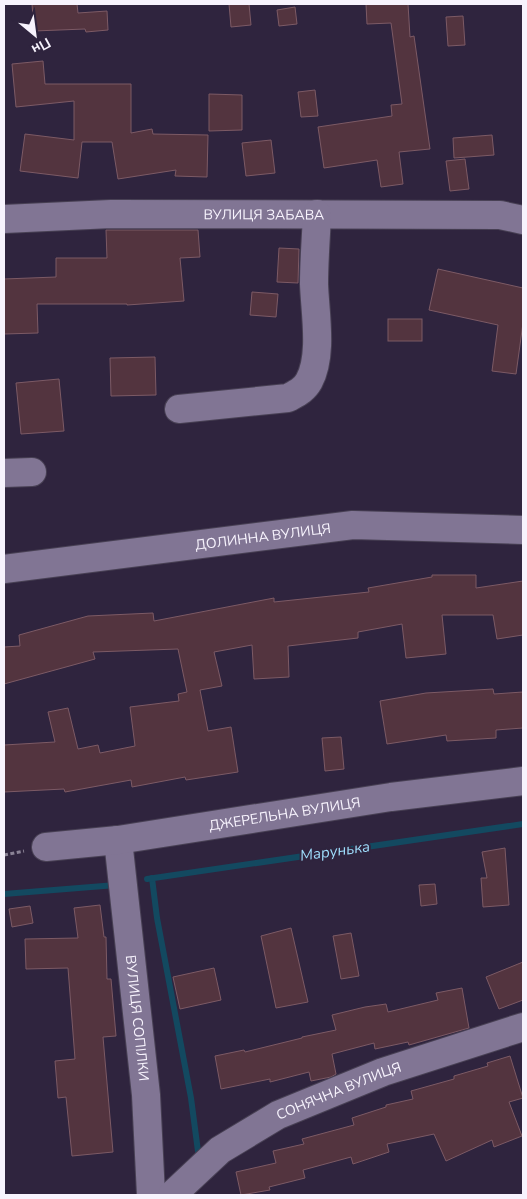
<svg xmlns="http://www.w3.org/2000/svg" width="527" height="1199" font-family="'Nunito Sans',sans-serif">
	<rect width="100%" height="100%" fill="#2f243e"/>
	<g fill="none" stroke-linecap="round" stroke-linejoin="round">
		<!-- stream -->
		<g stroke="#134960" stroke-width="6">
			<path d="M152,878L157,918L191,1098L199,1159"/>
			<path d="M147,879L523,824"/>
			<path d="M4,894L116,885"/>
		</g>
	</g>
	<!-- building -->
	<g fill="#53343f" stroke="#7c5a65">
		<path d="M32,4H77L78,13L107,11L108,30L86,32L85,29L34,31Z"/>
		<path d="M229,4H249L251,25L231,27Z"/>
		<path d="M366,4H408L410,37L414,36L430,149L399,152L403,184L381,187L377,160L324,168L318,127L392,116L391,105L402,104L391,23L367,24Z"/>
		<path d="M295,7L297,24L279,26L277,10Z"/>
		<path d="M463,16L465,45L448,46L446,17Z"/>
		<path d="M43,61L45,84H131V133L152,129L153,134L208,135L207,177L175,176L176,170L118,179L112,142H82L78,178L20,171L25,134L74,140V101L16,107L12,64Z"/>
		<path d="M315,90L318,116L301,117L298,92Z"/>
		<path d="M209,94L242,95V130L209,131Z"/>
		<path d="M492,135L494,155L454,158L453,138Z"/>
		<path d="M271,140L275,173L246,176L242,143Z"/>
		<path d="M465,159L469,189L450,191L446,161Z"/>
		<path d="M106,230H198L200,257L180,258L184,301L127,305V304H37L38,333L4,334V279L56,277V258H107Z"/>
		<path d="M279,248L299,249L298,283L277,282Z"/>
		<path d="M438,269L523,288V323L516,374L492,371L498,325L429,310Z"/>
		<path d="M252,292L278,294L276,317L250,315Z"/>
		<rect x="388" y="319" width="34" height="22"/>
		<path d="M155,357L156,395L111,396L110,358Z"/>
		<path d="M59,379L64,431L21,434L16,383Z"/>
		<path d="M432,575H476V588L523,581V635L497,639L493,615H442L446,654L406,658L402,624L358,632V638L288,646L289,677L254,679L252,645L214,652L222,686L200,690L208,731L231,727L238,772L186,780L185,777L132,787L131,780L65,792L64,789L4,792V745L55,742L48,712L68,708L78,749L98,745L100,753L135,746L130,707L179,701L178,694L187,692L178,649L93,652L95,659L4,684V647L20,646L19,635L88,616L153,613L154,621L274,598V602L369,592L368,588L432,577Z"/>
		<path d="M493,689L494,694L523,692V728L496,730V738L447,741L446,735L387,744L380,701L426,693Z"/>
		<path d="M341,737L344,769L325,771L322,738Z"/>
		<path d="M505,848L509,905L483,907L481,878H487L482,852Z"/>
		<path d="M435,884L437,904L421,906L419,885Z"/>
		<path d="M100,905L104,937H106L107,979H111L116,1036L103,1037L113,1152L72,1156L66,1097L58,1098L55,1061L75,1059L68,968L26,969L25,939L78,938L74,908Z"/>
		<path d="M30,906L33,923L12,927L9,909Z"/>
		<path d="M291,928L308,1002L276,1008L261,936Z"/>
		<path d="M351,933L359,976L341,979L333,936Z"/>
		<path d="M523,962V1000L499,1009L486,977Z"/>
		<path d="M214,968L221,1000L180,1009L173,977Z"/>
		<path d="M462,988L469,1028L409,1045L408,1042L375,1049L374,1043L332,1054L336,1074L331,1077L311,1081L309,1072L270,1082V1079L221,1089L215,1056L244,1050L245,1052L302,1038V1037L336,1030L332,1015L365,1007L386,1004L388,1012L438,1000L436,993Z"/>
		<path d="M510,1056L523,1098L509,1102L522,1136L494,1147L492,1140L446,1161L434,1134L387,1144L389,1152L353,1164L351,1157L303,1170L305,1178L269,1187L270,1190L241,1195L236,1172L276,1163L273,1151L304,1144L302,1139L354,1125L352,1118L386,1107V1105L413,1099L411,1091L454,1079V1076L488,1066L487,1063Z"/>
	</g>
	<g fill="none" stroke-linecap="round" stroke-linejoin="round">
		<defs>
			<g id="minor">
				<path id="s1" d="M4,219L111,214L500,215L523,220"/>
				<path d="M179,409L288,398C297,393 304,390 309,381C323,355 315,313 314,284C314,261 316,238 317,214"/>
				<path d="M4,473L32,472"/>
				<path id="s2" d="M4,569L353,525L523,530"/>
				<path id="s3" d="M118,840L146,1095L151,1195"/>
				<path id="s4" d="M46,847L118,840L391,797L523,781"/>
				<path id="s5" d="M172,1195L220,1150L278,1115L383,1072L523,1027"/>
			</g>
		</defs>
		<!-- minor casing -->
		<use href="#minor" stroke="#484054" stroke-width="30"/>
		<!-- path -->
		<path stroke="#8b8396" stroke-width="3" stroke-dasharray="4 2.5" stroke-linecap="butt" d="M4,855L24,851"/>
		<!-- minor -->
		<use href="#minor" stroke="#817594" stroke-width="28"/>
	</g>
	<g text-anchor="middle" stroke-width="4" stroke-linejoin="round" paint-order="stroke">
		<!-- street labels -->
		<g font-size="14" fill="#f7f3fd" stroke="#2f243e">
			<text dy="5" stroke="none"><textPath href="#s1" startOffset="260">ВУЛИЦЯ ЗАБАВА</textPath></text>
			<text dy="5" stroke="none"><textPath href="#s2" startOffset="261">ДОЛИННА ВУЛИЦЯ</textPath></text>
			<text dy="5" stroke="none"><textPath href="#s4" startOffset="241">ДЖЕРЕЛЬНА ВУЛИЦЯ</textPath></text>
			<text dy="5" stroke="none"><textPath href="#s3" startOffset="179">ВУЛИЦЯ СОПІЛКИ</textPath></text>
			<text dy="5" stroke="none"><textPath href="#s5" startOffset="199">СОНЯЧНА ВУЛИЦЯ</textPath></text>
		</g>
		<!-- water labels -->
		<g font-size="15" font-style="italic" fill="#9fdefd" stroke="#2f243e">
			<text transform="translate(335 851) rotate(-8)" y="5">Марунька</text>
		</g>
	</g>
	<!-- border -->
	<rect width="527" height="1199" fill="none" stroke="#f7f3fd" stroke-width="10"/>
	<!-- north arrow -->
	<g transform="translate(35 35) rotate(151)" stroke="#2f243e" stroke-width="4" paint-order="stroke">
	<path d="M0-4L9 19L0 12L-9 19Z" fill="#f7f3fd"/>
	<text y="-8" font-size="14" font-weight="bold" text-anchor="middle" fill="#f7f3fd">Пн</text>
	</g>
</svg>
